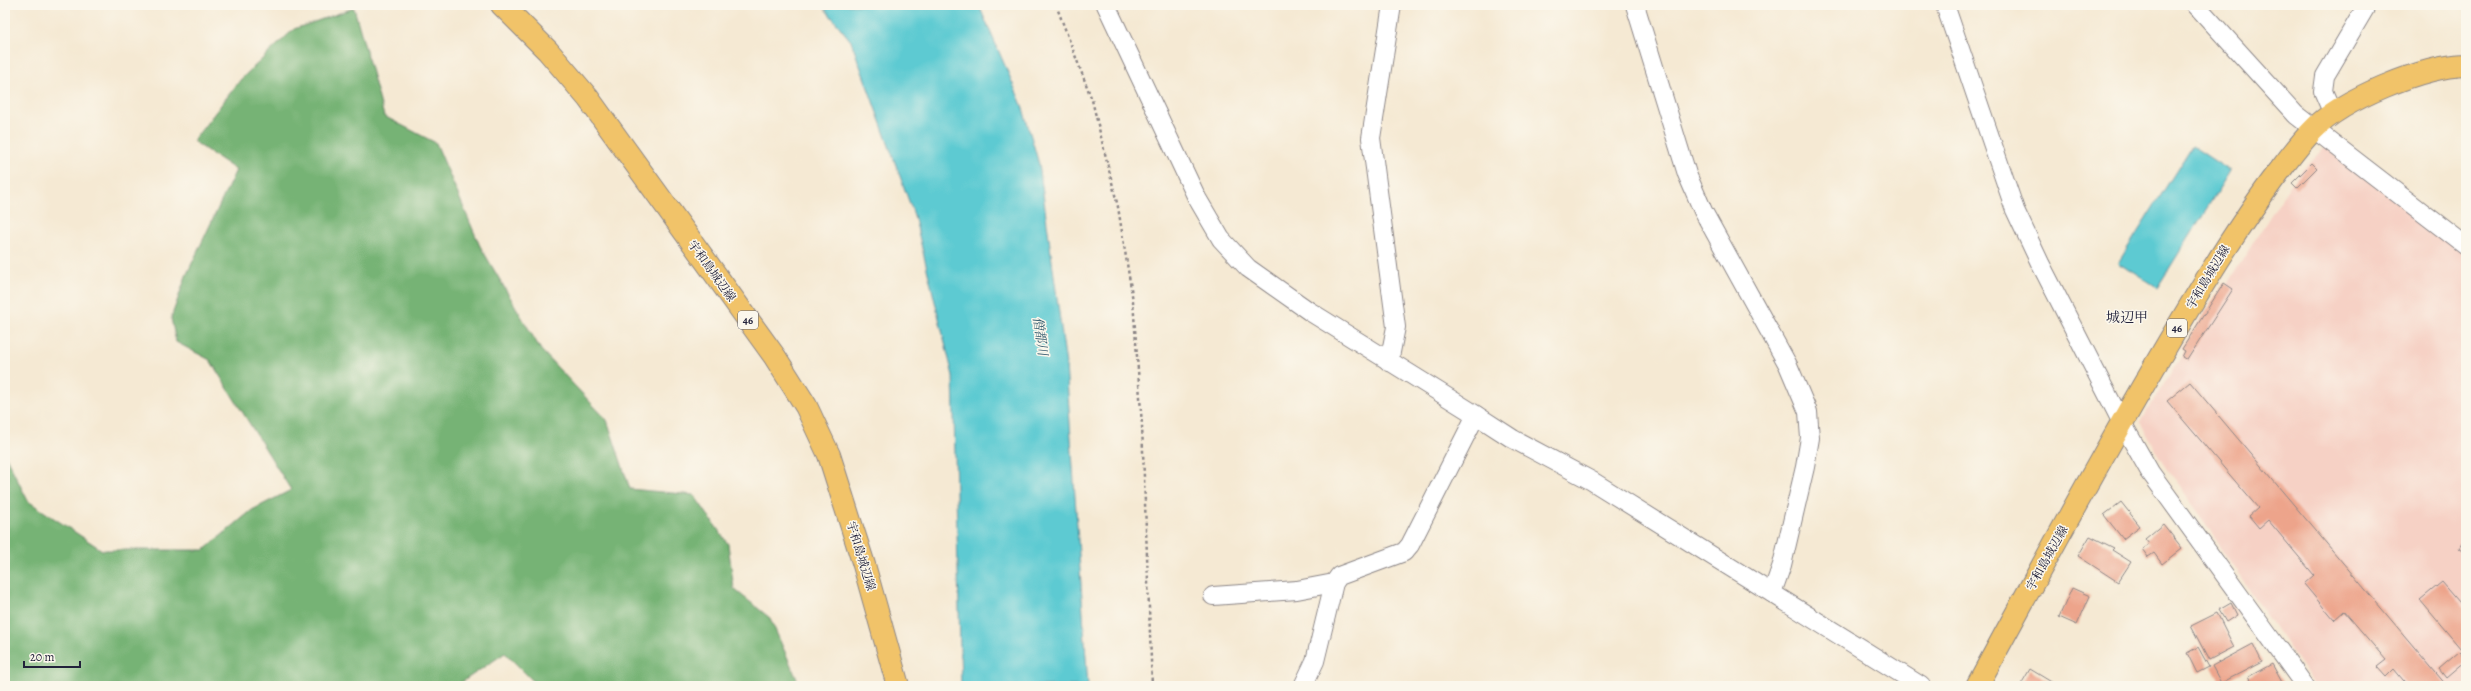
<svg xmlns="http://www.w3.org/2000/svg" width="2471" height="691" font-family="Alegreya,'Noto Serif JP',serif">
	<rect width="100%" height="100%" fill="#fbf7ec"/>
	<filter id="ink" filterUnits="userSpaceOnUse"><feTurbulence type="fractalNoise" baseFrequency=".025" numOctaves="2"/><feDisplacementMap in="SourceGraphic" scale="8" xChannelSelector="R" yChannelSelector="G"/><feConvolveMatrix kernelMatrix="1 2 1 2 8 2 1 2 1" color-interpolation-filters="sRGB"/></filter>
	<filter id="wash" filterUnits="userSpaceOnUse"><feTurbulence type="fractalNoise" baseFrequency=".012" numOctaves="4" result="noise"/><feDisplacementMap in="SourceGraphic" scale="16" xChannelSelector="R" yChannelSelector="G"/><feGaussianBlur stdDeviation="0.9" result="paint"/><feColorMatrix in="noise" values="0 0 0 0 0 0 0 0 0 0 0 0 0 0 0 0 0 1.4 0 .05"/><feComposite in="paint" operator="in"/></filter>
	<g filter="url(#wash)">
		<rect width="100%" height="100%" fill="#f5e9d3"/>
		<!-- built -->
		<path fill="#f6d1c5" d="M2325,147L2466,254V686H2315L2161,459L2140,422L2279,202L2298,174Z"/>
		<!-- forest -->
		<path fill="#76b374" stroke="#4c6a58" d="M354,8L384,116L436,143L480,246L541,350L607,420L630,489L694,495L728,544L734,589L770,618L800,686H538L505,653L456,686H5V455L28,501L102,550H204L252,510L291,490L210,360L176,342L171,318L186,276L236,170L193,141L241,79L294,29Z"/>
		<!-- water -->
		<g fill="#5dcad2" stroke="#407686">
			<path d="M822,5H987L980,8L1022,105L1039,164L1066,365L1088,686H961L953,376L914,215L851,41Z"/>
			<path d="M2192,146L2230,171L2157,288L2118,263Z"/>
		</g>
		<g id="blocks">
			<!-- building -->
			<g fill="#eda48b">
				<path d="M2312,163L2317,168L2297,188L2292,183Z"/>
				<path d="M2224,283L2233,289L2187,360L2182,357L2185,351L2182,349Z"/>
				<path d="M2190,382L2447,686H2408L2394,669L2386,677L2377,667L2386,660L2344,611L2334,620L2304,584L2314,575L2268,520L2259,528L2249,516L2258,508L2167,401Z"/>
				<path d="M2121,502L2140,526L2123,539L2104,515Z"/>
				<path d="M2163,524L2182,548L2162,564L2154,553L2148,557L2142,549L2149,544L2145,539Z"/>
				<path d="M2090,536L2114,548L2112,550L2131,562L2118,582L2078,556Z"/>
				<path d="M2466,538V553L2459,549Z"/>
				<path d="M2442,582L2466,610V655L2420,600Z"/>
				<path d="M2072,588L2090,596L2077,625L2059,617Z"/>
				<path d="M2231,603L2237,615L2226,622L2219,610Z"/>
				<path d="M2217,613L2234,647L2209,660L2191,626Z"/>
				<path d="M2253,644L2262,662L2221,683L2212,666Z"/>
				<path d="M2198,647L2209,667L2197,673L2187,653Z"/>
				<path d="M2460,651L2466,661L2446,678L2439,669Z"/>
				<path d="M2272,664L2284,686H2253L2248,677Z"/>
				<path d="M2030,669L2058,686H2020Z"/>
			</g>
		</g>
	</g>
	<g filter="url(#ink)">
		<use href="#blocks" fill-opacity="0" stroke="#8c8687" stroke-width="1"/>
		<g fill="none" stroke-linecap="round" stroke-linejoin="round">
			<defs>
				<g id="street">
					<path d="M1106,5L1197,198L1221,239L1248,268L1309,311L1476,415L1513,439L1592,481L1921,686"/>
					<path d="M1635,5L1687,174L1703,211L1788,365L1808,412L1810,438L1805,467L1782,565L1772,593"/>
					<path d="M1945,5L2015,210L2040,263L2121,421L2150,472L2305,686"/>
					<path d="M2196,5L2296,115L2466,246"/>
					<path d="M2333,114L2323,91L2325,76L2367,5"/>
					<path d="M1389,362L1396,327L1371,138L1392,5"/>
					<path d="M1213,596L1297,590L1334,583"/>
					<path d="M1303,686L1315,661L1334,583L1339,576L1404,552L1410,545L1476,415"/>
				</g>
				<g id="primary">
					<path d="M502,5L548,51L588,98L775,357L806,406L829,455L864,565L898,686"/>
					<path d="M1977,686C2043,564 2109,442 2180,323C2209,274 2238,227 2272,181C2285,164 2298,145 2313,130C2342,99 2424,66 2466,65"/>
				</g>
			</defs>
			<!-- street casing -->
			<use href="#street" stroke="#8c8687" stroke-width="20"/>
			<!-- primary casing -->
			<use href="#primary" stroke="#8c8687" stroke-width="24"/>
			<!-- path -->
			<path stroke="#8c8687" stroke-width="2.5" stroke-dasharray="3 3" stroke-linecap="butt" d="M1056,5L1092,100L1118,207L1133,301L1142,425L1152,686"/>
			<!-- street -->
			<use href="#street" stroke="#fff" stroke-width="18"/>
			<!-- primary -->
			<use href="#primary" stroke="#f1c369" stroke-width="22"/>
		</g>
	</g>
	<g text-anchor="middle" stroke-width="3" stroke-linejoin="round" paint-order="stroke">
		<!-- shield labels -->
		<g fill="#fbf7ec" stroke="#636270" stroke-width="1">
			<rect x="738" y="311" width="20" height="18" rx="3"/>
			<rect x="2167" y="319" width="20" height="18" rx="3"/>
		</g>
		<g font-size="11" font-weight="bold" fill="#22223b">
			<text x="748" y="324">46</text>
			<text x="2177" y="332">46</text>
		</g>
		<!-- street labels -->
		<g font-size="12" fill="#22223b" stroke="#fbf7ec">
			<text transform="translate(712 271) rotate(54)" y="4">宇和島城辺線</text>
			<text transform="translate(2208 277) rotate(-59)" y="4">宇和島城辺線</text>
			<text transform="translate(861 556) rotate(73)" y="4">宇和島城辺線</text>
			<text transform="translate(2047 558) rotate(-61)" y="4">宇和島城辺線</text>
		</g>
		<!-- water labels -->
		<g font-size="13" font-style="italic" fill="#375d70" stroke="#fbf7ec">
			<text transform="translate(1041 336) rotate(82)" y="5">僧都川</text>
		</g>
		<!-- quarter labels -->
		<g font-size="14" fill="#22223b" stroke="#fbf7ec">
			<text x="2127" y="322">城辺甲</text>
		</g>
	</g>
	<!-- margin -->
	<rect width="2471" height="691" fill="none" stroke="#fbf7ec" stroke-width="20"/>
	<!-- scale -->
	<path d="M24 661v6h56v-6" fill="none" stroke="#22223b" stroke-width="2"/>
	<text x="30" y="661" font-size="12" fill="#22223b" stroke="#fbf7ec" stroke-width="3" paint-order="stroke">20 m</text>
</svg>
